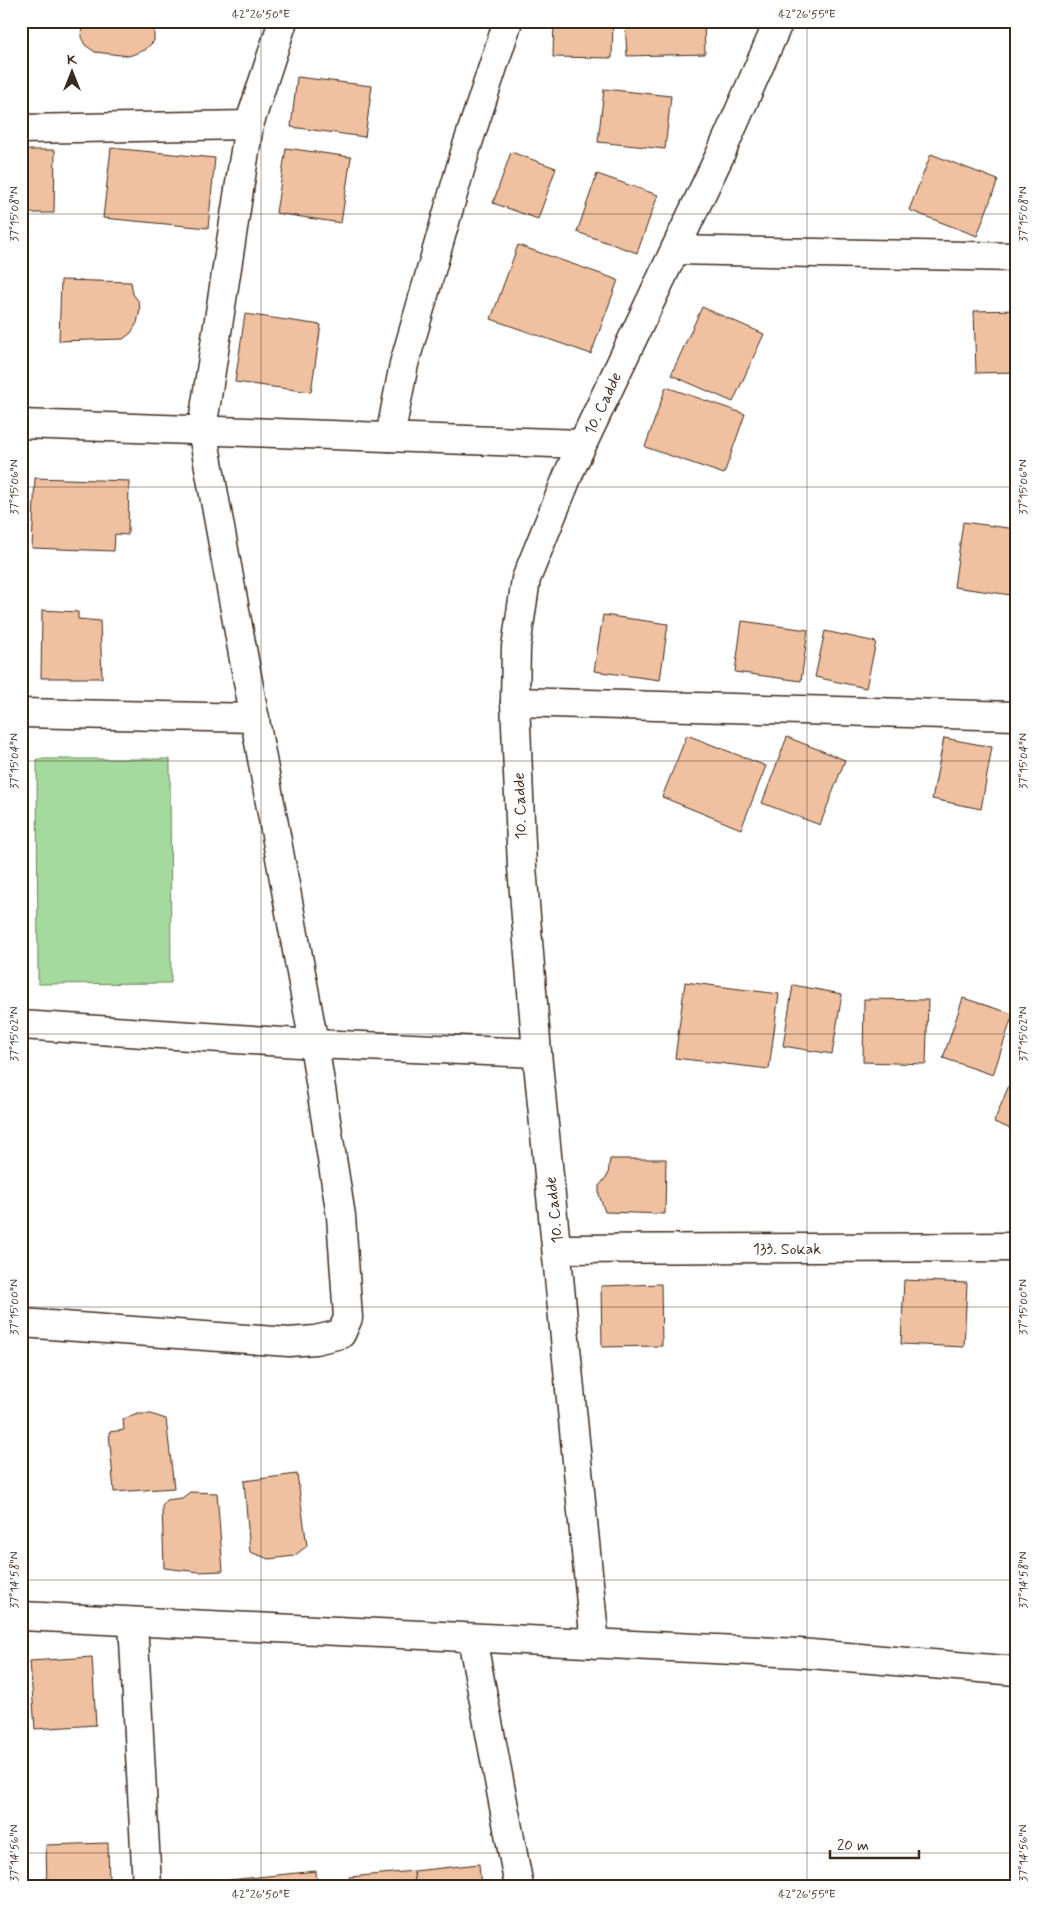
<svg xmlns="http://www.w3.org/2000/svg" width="1037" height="1907" font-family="Mynerve,sans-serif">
	<rect width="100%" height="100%" fill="#fff"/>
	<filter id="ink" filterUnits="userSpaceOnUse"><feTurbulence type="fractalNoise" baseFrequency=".02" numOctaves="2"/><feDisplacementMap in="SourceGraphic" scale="10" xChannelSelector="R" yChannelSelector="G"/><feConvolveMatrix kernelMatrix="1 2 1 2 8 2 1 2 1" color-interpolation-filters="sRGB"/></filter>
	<g filter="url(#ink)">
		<!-- green -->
		<path fill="#a4da9d" stroke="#70825e" d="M37,759H170L171,983L38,984Z"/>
		<!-- building -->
		<g fill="#f0c1a0" stroke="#3b2a1e">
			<path d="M82,21H154V41L145,50L129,56L95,52L85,45L81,37Z"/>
			<path d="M554,21H613L612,58L553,57Z"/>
			<path d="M625,21H704L705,54L627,56Z"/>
			<path d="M297,77L372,86L365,137L291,127Z"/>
			<path d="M604,89L671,96L665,149L598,142Z"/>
			<path d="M111,148L215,158L208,228L103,218Z"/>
			<path d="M286,148L351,157L341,223L276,213Z"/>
			<path d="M21,150H55L54,213H21Z"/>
			<path d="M511,152L556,168L538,219L493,203Z"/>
			<path d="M931,154L998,180L977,236L909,210Z"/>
			<path d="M597,174L658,195L637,253L577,232Z"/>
			<path d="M518,245L618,280L591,354L491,319Z"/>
			<path d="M61,280L131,282L133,294L139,302L140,310L137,323L131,333L123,339L59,341Z"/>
			<path d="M702,307L764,334L733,402L671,375Z"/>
			<path d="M1016,310V372L976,373L974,311Z"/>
			<path d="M245,314L321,325L311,392L235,382Z"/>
			<path d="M666,387L745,414L724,474L645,447Z"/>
			<path d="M35,478L129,481L128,535L115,534L114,551L32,548Z"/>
			<path d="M963,522L1016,529V563L1011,595L954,587Z"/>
			<path d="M42,610L78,612V619L100,621L102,678H41Z"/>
			<path d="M603,615L668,624L660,680L594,671Z"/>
			<path d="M742,621L808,630L801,681L735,672Z"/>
			<path d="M825,631L876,642L866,688L815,677Z"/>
			<path d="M687,735L766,766L741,829L662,797Z"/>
			<path d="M787,737L845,760L820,825L762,803Z"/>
			<path d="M944,738L992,747L981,809L932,799Z"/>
			<path d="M685,982L779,994L769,1069L675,1058Z"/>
			<path d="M793,985L842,994L832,1054L783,1046Z"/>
			<path d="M963,998L1013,1014L993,1075L943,1058Z"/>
			<path d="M864,999L928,1000L926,1064L863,1062Z"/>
			<path d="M1016,1068V1131L994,1122Z"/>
			<path d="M610,1159H666L665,1214L605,1212L599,1195V1186L608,1175Z"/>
			<path d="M904,1280L967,1283L964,1347L901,1344Z"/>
			<path d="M661,1284L662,1346L602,1347L601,1286Z"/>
			<path d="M138,1414H151L166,1419L174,1488L114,1492L109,1432L124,1430L123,1419Z"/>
			<path d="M297,1474L307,1546L294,1556L269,1559L250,1552L244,1481Z"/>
			<path d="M190,1492L217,1493L223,1571L199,1572L164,1568L162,1506L166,1500L182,1498Z"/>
			<path d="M21,1654H24L25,1719H21Z"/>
			<path d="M92,1657L96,1725L35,1729L30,1661Z"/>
			<path d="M108,1843L109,1886H47L46,1845Z"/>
			<path d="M479,1864L481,1886H415L414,1871Z"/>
			<path d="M316,1871L317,1886H210V1882Z"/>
			<path d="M414,1871L415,1886H350L349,1877Z"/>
		</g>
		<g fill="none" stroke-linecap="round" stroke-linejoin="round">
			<defs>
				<g id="minor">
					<path d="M21,129L249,125"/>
					<path d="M675,250L1016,257"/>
					<path d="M21,424L582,444"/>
					<path d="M390,437L404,364L466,149L508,21"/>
					<path d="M515,702L1016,716"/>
					<path d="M21,713L255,718"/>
					<path d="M21,1025L314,1044L537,1053"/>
					<path d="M557,1249L1016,1247"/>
					<path d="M21,1323L289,1342L315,1340L341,1334L348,1318L341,1216L314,1044L202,429L249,125L283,21"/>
					<path d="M21,1616L799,1653L1016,1671"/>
					<path d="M133,1622L147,1886"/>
					<path d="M472,1638L519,1886"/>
				</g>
				<path id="tertiary" d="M595,1644L537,1053L522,867L515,702L516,647L526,579L571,468L720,155L779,21"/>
			</defs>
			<!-- minor casing -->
			<use href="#minor" stroke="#3b2a1e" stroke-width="31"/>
			<!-- tertiary casing -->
			<use href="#tertiary" stroke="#3b2a1e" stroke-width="31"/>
			<!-- minor -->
			<use href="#minor" stroke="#fff" stroke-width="28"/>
			<!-- tertiary -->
			<use href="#tertiary" stroke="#fff" stroke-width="28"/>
		</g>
	</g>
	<!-- ticks -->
	<path fill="none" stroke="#3b2a1e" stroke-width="1" stroke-opacity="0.45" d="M261,21V1886M807,21V1886M21,214H1016M21,487H1016M21,761H1016M21,1034H1016M21,1307H1016M21,1580H1016M21,1853H1016"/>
	<g text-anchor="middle" stroke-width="4.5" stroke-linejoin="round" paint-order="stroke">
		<!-- street labels -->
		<g font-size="16" fill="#3b2a1e" stroke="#fff">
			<text transform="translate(602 403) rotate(-65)" y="6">10. Cadde</text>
			<text transform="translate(519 806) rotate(-92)" y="6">10. Cadde</text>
			<text transform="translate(553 1210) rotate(-96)" y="6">10. Cadde</text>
			<text x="787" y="1254">133. Sokak</text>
		</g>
	</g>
	<!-- margin -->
	<rect width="1037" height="1907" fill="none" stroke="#fff" stroke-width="55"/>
	<!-- north arrow -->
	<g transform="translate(72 72)" stroke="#ffffff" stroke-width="4" paint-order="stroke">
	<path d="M0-4L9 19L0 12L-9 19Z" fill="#3b2a1e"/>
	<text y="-8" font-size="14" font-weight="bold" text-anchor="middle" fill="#3b2a1e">K</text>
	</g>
	<!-- scale -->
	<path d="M830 1850v8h89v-8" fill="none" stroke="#3b2a1e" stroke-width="2.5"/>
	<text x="837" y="1850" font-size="15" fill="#3b2a1e" stroke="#ffffff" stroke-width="4" paint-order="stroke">20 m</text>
	<rect x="28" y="28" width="982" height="1852" fill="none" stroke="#3b2a1e" stroke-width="2"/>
	<g font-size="12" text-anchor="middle" fill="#3b2a1e">
		<text x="261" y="18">42°26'50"E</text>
		<text x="807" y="18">42°26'55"E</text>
		<text transform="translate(14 214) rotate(-90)" y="4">37°15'08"N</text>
		<text transform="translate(1023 214) rotate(-90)" y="4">37°15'08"N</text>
		<text transform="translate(14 487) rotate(-90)" y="4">37°15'06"N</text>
		<text transform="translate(1023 487) rotate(-90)" y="4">37°15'06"N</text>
		<text transform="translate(14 761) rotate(-90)" y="4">37°15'04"N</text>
		<text transform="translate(1023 761) rotate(-90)" y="4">37°15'04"N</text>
		<text transform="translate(14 1034) rotate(-90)" y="4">37°15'02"N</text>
		<text transform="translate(1023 1034) rotate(-90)" y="4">37°15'02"N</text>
		<text transform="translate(14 1307) rotate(-90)" y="4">37°15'00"N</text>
		<text transform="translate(1023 1307) rotate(-90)" y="4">37°15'00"N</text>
		<text transform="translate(14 1580) rotate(-90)" y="4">37°14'58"N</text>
		<text transform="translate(1023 1580) rotate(-90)" y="4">37°14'58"N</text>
		<text transform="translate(14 1853) rotate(-90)" y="4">37°14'56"N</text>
		<text transform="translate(1023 1853) rotate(-90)" y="4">37°14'56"N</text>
		<text x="261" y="1898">42°26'50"E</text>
		<text x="807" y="1898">42°26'55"E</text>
	</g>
</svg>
